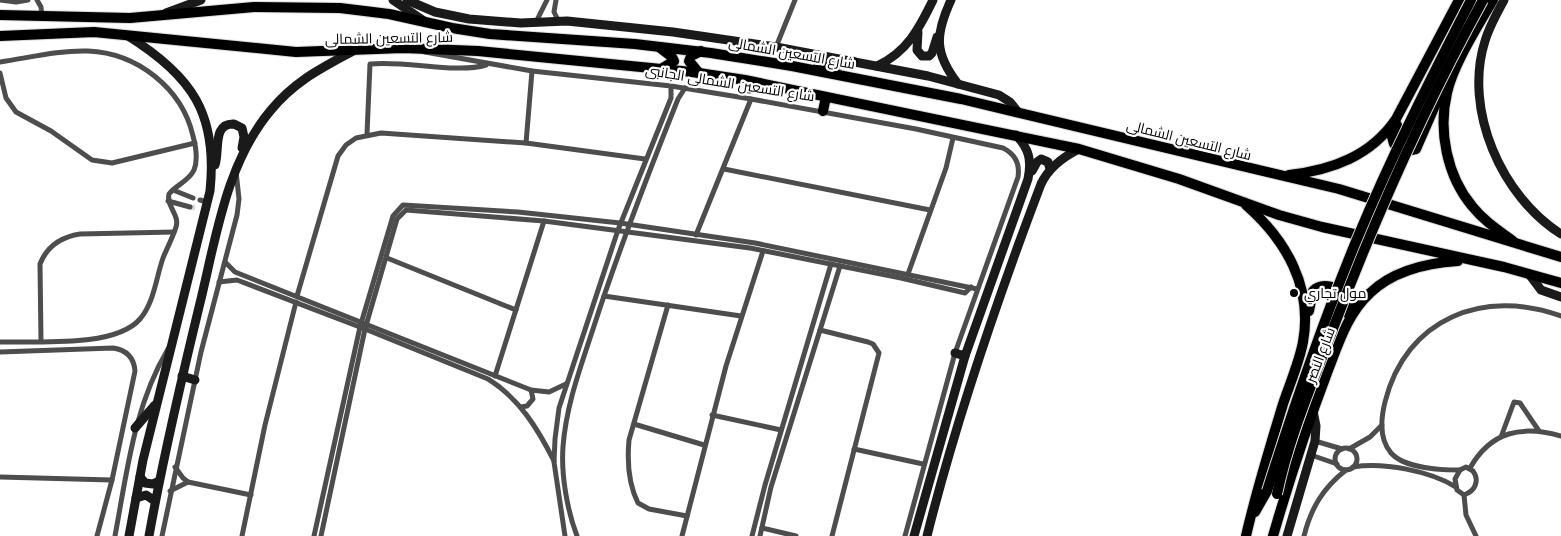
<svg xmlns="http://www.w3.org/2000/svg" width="1561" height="536" font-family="Figtree,Cairo,sans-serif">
	<rect width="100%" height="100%" fill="#fff"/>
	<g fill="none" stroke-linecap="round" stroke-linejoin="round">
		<!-- street-tunnel -->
		<path stroke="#d9d9d9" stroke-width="5" stroke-dasharray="5 2.5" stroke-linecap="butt" d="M190,207L197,208"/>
		<defs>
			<g id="primary">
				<path d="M1493,0C1478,26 1453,65 1447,93C1438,131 1447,176 1472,206C1483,220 1498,230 1513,241"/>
				<path d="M0,15L130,18L254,7L340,8L389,14L452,28L490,34L635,44L711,53L792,66L961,99L1339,189L1561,257"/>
				<path d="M0,36L94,32L296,52L403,48L478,51L692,72L745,80L1079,149L1179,179L1279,215L1322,227L1504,267L1561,283"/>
				<path d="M659,47L672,57L674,61L661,69"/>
				<path d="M817,68L853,62"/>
				<path d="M699,73L689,61L691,56L701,51"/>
				<path d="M823,111L826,97"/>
				<path d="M1397,125L1392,137L1394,144L1407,151L1416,149L1444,85"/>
				<path d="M1289,175C1332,170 1371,156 1396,119L1459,0"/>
				<path d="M1246,205C1286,240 1313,287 1303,342C1299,363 1290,383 1283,404C1270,447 1256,492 1246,536"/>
				<path d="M1309,311L1313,291C1322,281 1339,288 1349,295L1352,302L1348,314"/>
				<path d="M1255,512L1267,491"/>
				<path d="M1273,536C1289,481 1307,426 1327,373C1338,345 1347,314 1370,293C1393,271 1426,263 1458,261"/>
			</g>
		</defs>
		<!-- primary casing -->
		<use href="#primary" stroke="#dbdbdb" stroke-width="12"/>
		<!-- street -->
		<g stroke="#4d4d4d" stroke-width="5">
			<path d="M0,0L16,2L28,0"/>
			<path d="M37,0L41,7L42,16"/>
			<path d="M556,0L554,12L558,20"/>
			<path d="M536,22L547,0"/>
			<path d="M776,47L795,0"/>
			<path d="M425,52L532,71L671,86L751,99L916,129L1003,148C1015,154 1020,164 1018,177L955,353L905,536"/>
			<path d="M0,62C28,58 59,50 88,51C137,53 182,88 193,136C196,147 198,160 194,170C189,181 176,185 169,194C166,206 180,215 176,227C173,237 167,248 163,258C156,278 154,303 140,319C115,348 37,341 0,342"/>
			<path d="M0,73L6,98L16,112L51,131L92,160L112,163L195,143"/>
			<path d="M367,134L370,64C405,60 456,74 486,65"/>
			<path d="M526,143L532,71"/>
			<path d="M724,169L930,210"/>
			<path d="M173,190L193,198"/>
			<path d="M200,200L207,202"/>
			<path d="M168,201L190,207"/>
			<path d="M696,235L751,99"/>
			<path d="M387,258L516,310"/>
			<path d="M225,262L235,272L531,390L549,392L566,384"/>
			<path d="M908,274L946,168L953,138"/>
			<path d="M219,282L237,280L365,329L488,379C519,398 538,429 554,461"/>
			<path d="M297,296L338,156L346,145L356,138L381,133L526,143L645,159"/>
			<path d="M604,296L741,316"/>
			<path d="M668,305L629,440C627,462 628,483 638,503L649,509L687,516"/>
			<path d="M820,330L868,342L873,344L879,353L832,536"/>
			<path d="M41,341L40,264C47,246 61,237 80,234L174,232"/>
			<path d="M0,352L113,348C127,350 134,358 135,371L112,480L97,536"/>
			<path d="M495,376L544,221"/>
			<path d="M521,407L527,406L533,399L531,390"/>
			<path d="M712,415L781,430"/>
			<path d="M634,424L704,445"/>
			<path d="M1501,437L1514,402L1520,403L1539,431"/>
			<path d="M1315,441L1342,449"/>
			<circle cx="1346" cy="459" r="11"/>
			<path d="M854,449L923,464"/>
			<path d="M1349,449L1370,437L1382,425"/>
			<path d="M1311,455L1337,464"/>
			<path d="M175,467L183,478L188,482L251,495"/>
			<path d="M1353,467C1384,462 1430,471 1456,487"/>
			<path d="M1466,467L1473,471C1480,481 1475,491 1464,495L1457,490L1455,479L1460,470Z"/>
			<path d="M1470,468C1491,431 1522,425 1561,436"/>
			<path d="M1460,470C1441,470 1404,468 1391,453C1379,439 1381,418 1385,402C1406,318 1484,288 1561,316"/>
			<path d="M0,477L112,480"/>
			<path d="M170,491L188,482"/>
			<path d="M1464,495L1466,515L1476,536"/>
			<path d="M762,528L796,536"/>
			<path d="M115,536C127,472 134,406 168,349"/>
			<path d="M162,536L201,352L237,215L239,199L236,171"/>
			<path d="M242,536L265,425L296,302"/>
			<path d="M314,536L360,327L393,216L403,205L518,212L620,223L755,243L977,289"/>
			<path d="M321,536L365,329L397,219L406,210L544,221L750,248L901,278L965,293L971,287"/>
			<path d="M565,536L554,462L555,439L559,408L618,230L671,98V86"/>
			<path d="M577,536C567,510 561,474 563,447C566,405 581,366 594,326C619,249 648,174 678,99L685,88"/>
			<path d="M682,536L726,366L763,251"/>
			<path d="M752,536L765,485L831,264"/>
			<path d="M760,536L771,487L840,266"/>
			<path d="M1304,536C1311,508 1323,488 1346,470"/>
		</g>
		<!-- secondary -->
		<g stroke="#1a1a1a" stroke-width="9">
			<path d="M393,0L424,21"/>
			<path d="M407,0L435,12L469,19L521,23L567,21L673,32L776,47L928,76L999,95L1010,102L1018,112"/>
			<path d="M951,0C935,35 934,53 958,84"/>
			<path d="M1504,0C1497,13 1489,27 1485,41C1463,110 1502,197 1561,234"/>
			<path d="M166,13L201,0"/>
			<path d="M918,32L917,50L922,56H929L932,53L937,37"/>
			<path d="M128,36C192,76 218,114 210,191L143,460L129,536"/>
			<path d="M877,66C907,52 919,29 933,0"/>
			<path d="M215,165C220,151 212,123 234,124L242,128L244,137L242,148"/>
			<path d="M1032,171L1037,162L1041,159L1048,162L1050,169"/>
			<path d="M1529,274L1541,290L1561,297"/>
			<path d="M955,353L965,356"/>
			<path d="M182,376L195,380"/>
			<path d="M135,428L155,405"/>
			<path d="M140,477L145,483L153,484L159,481"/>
			<path d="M136,498L146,495L155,501"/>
			<path d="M149,536C163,458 181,381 200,303C216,238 226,163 271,110C295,81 320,69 353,51"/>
			<path d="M914,536L965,356L1028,179C1032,160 1029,149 1016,135"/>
			<path d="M927,536C957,416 997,300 1041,184C1049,167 1063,157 1079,149"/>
			<path d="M1287,536L1315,441L1316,426L1313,411"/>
		</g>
		<!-- primary -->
		<use href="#primary" stroke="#000" stroke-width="10"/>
		<defs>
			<g id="primary-bridge">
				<path d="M1267,491C1294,406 1323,321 1357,239C1391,157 1431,78 1471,0"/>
				<path d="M1277,494C1288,441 1310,389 1329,339C1373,223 1423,109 1483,0"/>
			</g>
		</defs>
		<!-- primary-bridge casing -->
		<use href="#primary-bridge" stroke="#dbdbdb" stroke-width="12" stroke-linecap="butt"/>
		<!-- primary-bridge -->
		<use href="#primary-bridge" stroke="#000" stroke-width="10"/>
	</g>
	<!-- markers -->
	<circle fill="#000" stroke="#fff" stroke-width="2" cx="1294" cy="293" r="5"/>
	<g text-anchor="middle" stroke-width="4.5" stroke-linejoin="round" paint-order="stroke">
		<!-- street labels -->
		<g font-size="14" fill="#000" stroke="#fff">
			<text transform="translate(389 38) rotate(-1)" y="5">شارع التسعين الشمالى</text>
			<text transform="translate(792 53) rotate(10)" y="5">شارع التسعين الشمالى</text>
			<text transform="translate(730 83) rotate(9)" y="5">شارع التسعين الشمالى الجانبى</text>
			<text transform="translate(1189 140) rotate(14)" y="5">شارع التسعين الشمالى</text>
			<text transform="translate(1320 355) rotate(-69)" y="5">شارع النصر</text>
		</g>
		<!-- poi labels -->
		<g font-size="14" fill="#000" stroke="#fff" text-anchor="start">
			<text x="1304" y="298">مول تجاري</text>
		</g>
	</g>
</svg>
